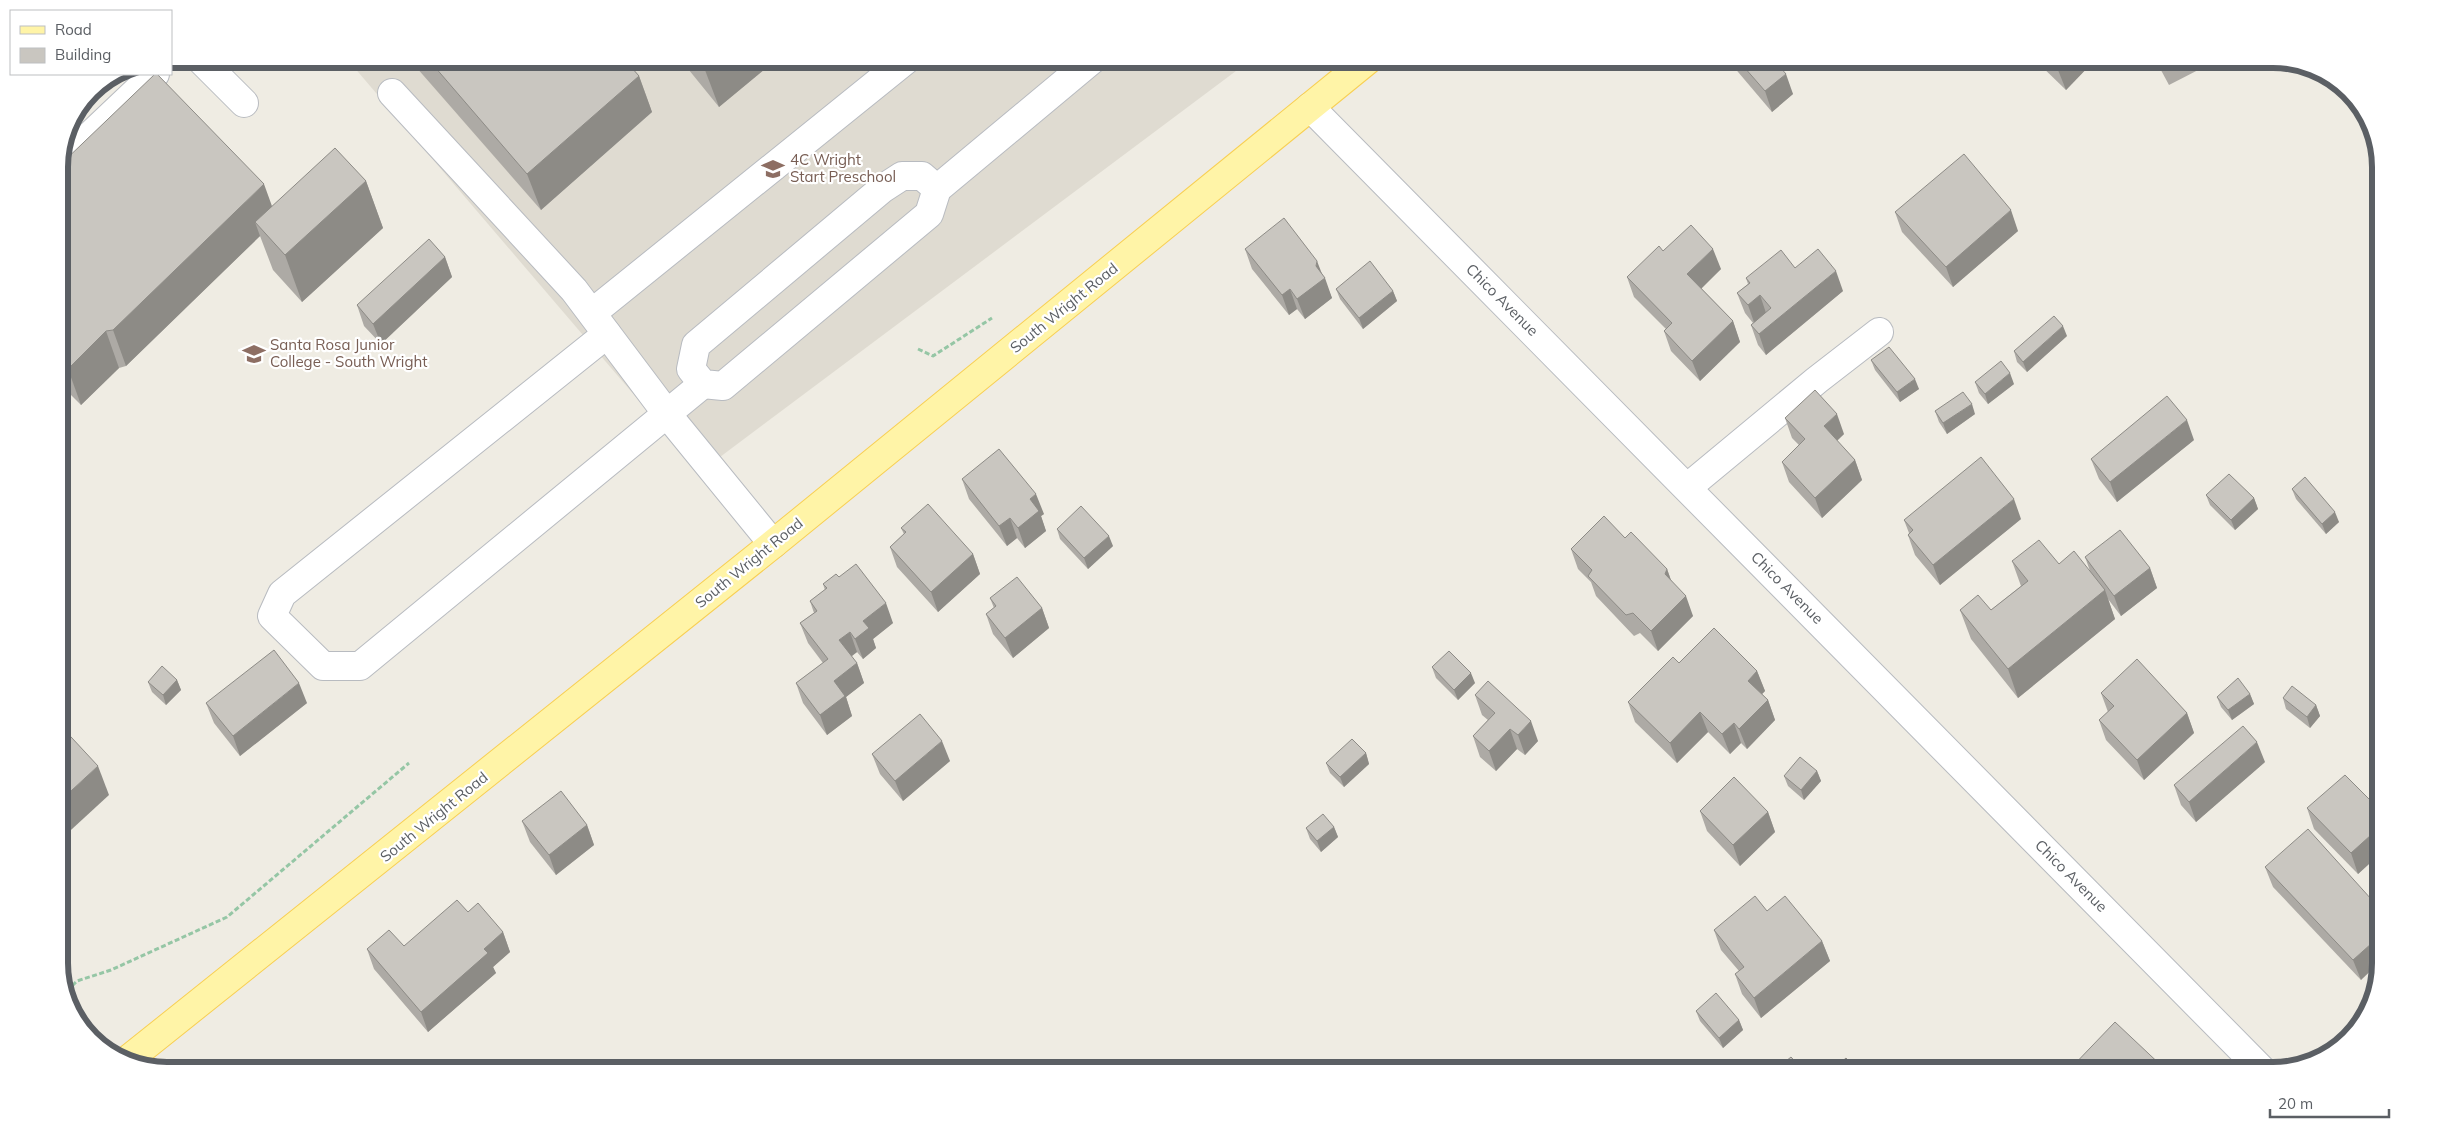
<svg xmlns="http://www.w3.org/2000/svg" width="2440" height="1129" font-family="Mulish,sans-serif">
	<rect width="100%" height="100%" fill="#efece3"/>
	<!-- education -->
	<path fill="#dfdbd1" d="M347,59H1252L700,472Z"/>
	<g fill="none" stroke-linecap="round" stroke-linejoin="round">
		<defs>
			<g id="minor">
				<path d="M200,59L244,103"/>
				<path d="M392,93L574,290L671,419L773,544"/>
				<path d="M1310,107L2262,1070"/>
				<path d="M59,165L155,74"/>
				<path d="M937,189L922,176H902L882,189L696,345L691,369L703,384L723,386L929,214L937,189L1093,59"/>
				<path d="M592,313L907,59"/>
				<path d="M607,334L282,594L272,616L323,666H360L703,384"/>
				<path d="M1688,487L1817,380L1879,332"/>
			</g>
			<path id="major" d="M125,1062L773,544L1369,59"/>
		</defs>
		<!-- minor casing -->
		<use href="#minor" stroke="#b8bbc0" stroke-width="30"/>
		<!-- major casing -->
		<use href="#major" stroke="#f8cf53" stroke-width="30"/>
		<!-- path -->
		<g stroke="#95c6a5" stroke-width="3" stroke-dasharray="5 2.5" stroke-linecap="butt">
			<path d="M918,349L933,356L992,318"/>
			<path d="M67,991L77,981L111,970L227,917L409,763"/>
		</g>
		<!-- minor -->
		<use href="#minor" stroke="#fff" stroke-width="28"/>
		<!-- major -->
		<use href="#major" stroke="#fff4a7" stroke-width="28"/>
	</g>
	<!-- wall -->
	<g fill="#adaaa5">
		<path d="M409,59H624L639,76L652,112L541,210Z"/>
		<path d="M680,59H777L719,107Z"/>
		<path d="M1727,59H1773L1793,94L1772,112Z"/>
		<path d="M1851,59H1865L1858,66Z"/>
		<path d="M2034,59H2091L2092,63L2066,90Z"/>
		<path d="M2155,59H2201L2204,67L2169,85Z"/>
		<path d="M59,166L272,207L366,181L383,228L302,302L273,270L260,236L126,366L119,368L81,405L59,383Z"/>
		<path d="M1895,212L2018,231L1953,287L1902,232Z"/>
		<path d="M1245,249L1322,274L1332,298L1305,319L1297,309L1289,315L1252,269Z"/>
		<path d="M1663,251L1721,269L1701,288L1733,321L1740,342L1700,381L1671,351L1664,331L1666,329L1634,297L1627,277Z"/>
		<path d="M445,257L452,277L381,344L364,326L357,305Z"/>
		<path d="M1795,268L1843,291L1766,355L1758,345L1751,325L1753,323L1745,313L1737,293L1748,284L1746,278Z"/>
		<path d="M1336,289L1393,291L1397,301L1363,329L1340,299Z"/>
		<path d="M2067,336L2027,372L2017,362L2014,351Z"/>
		<path d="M1871,360L1919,389L1900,402L1875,370Z"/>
		<path d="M1975,382L2014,384L1988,404L1979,393Z"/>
		<path d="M1935,411L1975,414L1947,434L1939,422Z"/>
		<path d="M1785,418L1844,434L1837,441L1855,460L1862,480L1822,518L1789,482L1782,462L1799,445L1792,438Z"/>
		<path d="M2194,440L2117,502L2099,479L2091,459Z"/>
		<path d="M962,479L1044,514L1041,516L1046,531L1025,548L1017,538L1007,546L969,499Z"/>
		<path d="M2292,489L2339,522L2326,534L2296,499Z"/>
		<path d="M2206,495L2254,498L2258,509L2235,530L2210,505Z"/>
		<path d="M2021,519L1940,585L1915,555L1908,535L1909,533L1904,520Z"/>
		<path d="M901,528L973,554L980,574L938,612L897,567L890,547L904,534Z"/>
		<path d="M1057,529L1113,546L1088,569L1060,539Z"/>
		<path d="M1625,538L1667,569L1671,580L1693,616L1658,651L1640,633L1634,636L1596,596L1591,582L1578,569L1571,549Z"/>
		<path d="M2085,557L2150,568L2157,588L2121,616L2108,599L2115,619L2018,698L1971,639L1960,610H1991L2021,586L2012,561L2059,564L2090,571Z"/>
		<path d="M839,577L893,623L873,639L876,648L863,659L857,652L851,657L857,663L864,683L846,697L852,716L827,735L803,703L796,683L823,663L808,643L800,623L814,613L810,601L825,590L823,584Z"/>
		<path d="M990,598L1042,608L1049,628L1013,658L993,634L986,614L994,608Z"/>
		<path d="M1679,663L1757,671L1765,691L1762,694L1768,700L1775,720L1747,749L1741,743L1730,754L1708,732L1677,763L1635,722L1628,702Z"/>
		<path d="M1432,667L1475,683L1458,700L1436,678Z"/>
		<path d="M177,680L181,690L166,705L152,692L148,682Z"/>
		<path d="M2101,693L2187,713L2194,733L2144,780L2106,740L2099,720L2108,712Z"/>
		<path d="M2250,694L2254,704L2232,720L2221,707L2217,697Z"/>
		<path d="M1475,695L1538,741L1525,755L1517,749L1496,771L1480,757L1473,736L1488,720L1482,715Z"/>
		<path d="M2283,698L2316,705L2320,716L2310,728L2286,709Z"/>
		<path d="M206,703H307L240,756L214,723Z"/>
		<path d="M1366,753L1369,764L1344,787L1330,773L1326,763Z"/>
		<path d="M872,754L950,761L903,801L880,774Z"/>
		<path d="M2265,762L2196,822L2181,805L2174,785Z"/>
		<path d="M1817,771L1821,781L1804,800L1788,786L1784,776Z"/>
		<path d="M2307,808L2381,811V853L2358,874L2314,829Z"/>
		<path d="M1700,811L1768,812L1775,832L1740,866L1707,831Z"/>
		<path d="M522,821L587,825L594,845L556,875L530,842Z"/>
		<path d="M1334,827L1338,837L1321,852L1310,839L1306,828Z"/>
		<path d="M2265,867L2381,910L2361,980L2273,887Z"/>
		<path d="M1767,911L1822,941L1830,961L1761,1018L1742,994L1735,974L1739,971L1721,950L1714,930Z"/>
		<path d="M468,912L503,932L510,952L493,967L496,973L428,1032L374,969L367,949L404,946Z"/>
		<path d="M1696,1011L1739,1020L1743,1030L1723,1048L1700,1021Z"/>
	</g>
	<!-- shaded-wall -->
	<g fill="#8d8b86">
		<path d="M719,59H777L719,107L705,70Z"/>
		<path d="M1855,59H1865L1858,66Z"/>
		<path d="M2069,59H2091L2092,63L2066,90L2058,70Z"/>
		<path d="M1786,74L1793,94L1772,112L1765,91Z"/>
		<path d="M639,76L652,112L541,210L527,174Z"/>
		<path d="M366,181L383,228L302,302L285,255Z"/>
		<path d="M264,184L277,220L255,222L260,236L126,366L113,330Z"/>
		<path d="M2011,210L2018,231L1953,287L1946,267Z"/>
		<path d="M1713,249L1721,269L1695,295L1687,274Z"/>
		<path d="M445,257L452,277L381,344L373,324Z"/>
		<path d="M1317,261L1324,279L1325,278L1332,298L1305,319L1297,299L1316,266Z"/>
		<path d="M1836,271L1843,291L1766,355L1759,334Z"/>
		<path d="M1290,289L1297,309L1289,315L1282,295Z"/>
		<path d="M1393,291L1397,301L1363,329L1359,318Z"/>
		<path d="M1760,295L1767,316L1755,325L1748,305Z"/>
		<path d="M1733,321L1740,342L1700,381L1692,361Z"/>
		<path d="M2063,326L2067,336L2027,372L2023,362Z"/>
		<path d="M106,331L119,368L81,405L68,369Z"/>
		<path d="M2010,373L2014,384L1988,404L1985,394Z"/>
		<path d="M1915,379L1919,389L1900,402L1897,392Z"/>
		<path d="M1972,404L1975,414L1947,434L1943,423Z"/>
		<path d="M1837,414L1844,434L1831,446L1824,426Z"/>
		<path d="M2187,420L2194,440L2117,502L2110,482Z"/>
		<path d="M1855,460L1862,480L1822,518L1815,498Z"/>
		<path d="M1036,494L1044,514L1041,516L1046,531L1025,548L1018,528L1030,499Z"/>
		<path d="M2254,498L2258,509L2235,530L2231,520Z"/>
		<path d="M2014,499L2021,519L1940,585L1933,565Z"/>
		<path d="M2335,512L2339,522L2326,534L2322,524Z"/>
		<path d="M1010,518L1017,538L1007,546L999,526Z"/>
		<path d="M1109,536L1113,546L1088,569L1084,558Z"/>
		<path d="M973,554L980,574L938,612L931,592Z"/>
		<path d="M2150,568L2157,588L2121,616L2114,596Z"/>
		<path d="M1667,569L1674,589L1665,574Z"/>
		<path d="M2105,590L2115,619L2018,698L2008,669Z"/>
		<path d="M1686,596L1693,616L1658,651L1651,631Z"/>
		<path d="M886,603L893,623L873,639L876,648L863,659L855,639L863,621Z"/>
		<path d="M1042,608L1049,628L1013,658L1005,638Z"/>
		<path d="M850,632L857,652L846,660L839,640Z"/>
		<path d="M857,663L864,683L846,697L852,716L827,735L820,715L834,681Z"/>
		<path d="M1757,671L1765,691L1755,701L1748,681Z"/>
		<path d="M1471,673L1475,683L1458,700L1454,690Z"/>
		<path d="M177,680L181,690L166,705L163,695Z"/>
		<path d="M299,683L307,703L240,756L233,736Z"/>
		<path d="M2250,694L2254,704L2232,720L2228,710Z"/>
		<path d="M1768,700L1775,720L1747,749L1739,729Z"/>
		<path d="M2316,705L2320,716L2310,728L2307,717Z"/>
		<path d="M1700,712L1708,732L1677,763L1670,743Z"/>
		<path d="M2187,713L2194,733L2144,780L2137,760Z"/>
		<path d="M1531,721L1538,741L1525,755L1518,735Z"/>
		<path d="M1734,723L1741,743L1730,754L1722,734Z"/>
		<path d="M1510,729L1517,749L1496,771L1489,751Z"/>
		<path d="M942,741L950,761L903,801L895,781Z"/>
		<path d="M2257,742L2265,762L2196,822L2189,802Z"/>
		<path d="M1366,753L1369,764L1344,787L1340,777Z"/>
		<path d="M98,766L109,795L59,841V802Z"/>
		<path d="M1817,771L1821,781L1804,800L1801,790Z"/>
		<path d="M1768,812L1775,832L1740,866L1733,845Z"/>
		<path d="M587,825L594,845L556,875L549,855Z"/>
		<path d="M2381,826V853L2358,874L2351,853Z"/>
		<path d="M1334,827L1338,837L1321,852L1317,841Z"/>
		<path d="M503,932L510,952L493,967L496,973L428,1032L421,1012L484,949Z"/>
		<path d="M2381,935V961L2361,980L2353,960Z"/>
		<path d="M1822,941L1830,961L1761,1018L1754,998Z"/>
		<path d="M1739,1020L1743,1030L1723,1048L1719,1038Z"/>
	</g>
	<!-- building -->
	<g fill="#c9c6c0" stroke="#8d8b86">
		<path d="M428,59H624L639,76L527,174Z"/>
		<path d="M696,59H719L705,70Z"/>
		<path d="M1737,59H1773L1786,74L1765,91Z"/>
		<path d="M2047,59H2069L2058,70Z"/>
		<path d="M2159,59H2174L2162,65Z"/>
		<path d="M155,74H157L264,184L113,330L106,331L68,369L59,360V166Z"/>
		<path d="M335,148L366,181L285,255L255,222Z"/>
		<path d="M1964,154L2011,210L1946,267L1895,212Z"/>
		<path d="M1284,218L1317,261L1316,266L1325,278L1297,299L1290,289L1282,295L1245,249Z"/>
		<path d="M1691,225L1713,249L1687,274L1733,321L1692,361L1664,331L1672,323L1627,277L1659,246L1663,251Z"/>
		<path d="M429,239L445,257L373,324L357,305Z"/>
		<path d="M1818,249L1836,271L1759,334L1751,325L1771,308L1760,295L1748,305L1737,293L1750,283L1746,278L1781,250L1795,268Z"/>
		<path d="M1370,261L1393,291L1359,318L1336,289Z"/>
		<path d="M2054,316L2063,326L2023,362L2014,351Z"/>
		<path d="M1889,347L1915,379L1897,392L1871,360Z"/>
		<path d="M2001,361L2010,373L1985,394L1975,382Z"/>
		<path d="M1815,390L1837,414L1824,426L1855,460L1815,498L1782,462L1805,439L1785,418Z"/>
		<path d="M1963,392L1972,404L1943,423L1935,411Z"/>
		<path d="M2167,396L2187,420L2110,482L2091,459Z"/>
		<path d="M999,449L1036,494L1030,499L1039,511L1018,528L1010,518L999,526L962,479Z"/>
		<path d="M1981,457L2014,499L1933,565L1908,535L1913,530L1904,520Z"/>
		<path d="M2229,474L2254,498L2231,520L2206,495Z"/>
		<path d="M2305,477L2335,512L2322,524L2292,489Z"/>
		<path d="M928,504L973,554L931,592L890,547L906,532L901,528Z"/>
		<path d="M1081,506L1109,536L1084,558L1057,529Z"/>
		<path d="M1604,516L1625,538L1631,532L1667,569L1665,574L1686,596L1651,631L1633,613L1626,615L1588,576L1592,570L1571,549Z"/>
		<path d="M2120,530L2150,568L2114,596L2085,557Z"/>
		<path d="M2039,540L2059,564L2074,551L2105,590L2008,669L1960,610L1978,595L1991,610L2028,581L2012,561Z"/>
		<path d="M856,564L886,603L863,621L869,628L855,639L850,632L839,640L857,663L834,681L845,696L820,715L796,683L828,659L800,623L817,611L810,601L827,588L823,584L836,574L839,577Z"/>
		<path d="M1017,577L1042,608L1005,638L986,614L996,606L990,598Z"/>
		<path d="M1714,628L1757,671L1748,681L1768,700L1739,729L1734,723L1722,734L1700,712L1670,743L1628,702L1673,657L1679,663Z"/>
		<path d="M274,650L299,683L233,736L206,703Z"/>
		<path d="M1449,651L1471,673L1454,690L1432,667Z"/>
		<path d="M2137,659L2187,713L2137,760L2099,720L2114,706L2101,693Z"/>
		<path d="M162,666L177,680L163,695L148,682Z"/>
		<path d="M2238,678L2250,694L2228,710L2217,697Z"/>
		<path d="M1488,681L1531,721L1518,735L1510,729L1489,751L1473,736L1495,713L1475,695Z"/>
		<path d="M2292,686L2316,705L2307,717L2283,698Z"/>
		<path d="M920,714L942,741L895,781L872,754Z"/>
		<path d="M59,724L98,766L59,802Z"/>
		<path d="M2243,726L2257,742L2189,802L2174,785Z"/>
		<path d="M1352,739L1366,753L1340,777L1326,763Z"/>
		<path d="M1800,757L1817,771L1801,790L1784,776Z"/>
		<path d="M2345,775L2381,811V826L2351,853L2307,808Z"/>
		<path d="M1734,777L1768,812L1733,845L1700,811Z"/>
		<path d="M561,791L587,825L549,855L522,821Z"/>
		<path d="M1323,814L1334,827L1317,841L1306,828Z"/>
		<path d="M2308,829L2381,910V935L2353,960L2265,867Z"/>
		<path d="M1755,896L1767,911L1785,896L1822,941L1754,998L1735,974L1744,967L1714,930Z"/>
		<path d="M457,900L468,912L478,903L503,932L484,949L488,953L421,1012L367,949L389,930L404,946Z"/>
		<path d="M1716,993L1739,1020L1719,1038L1696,1011Z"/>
		<path d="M2115,1022L2166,1070H2069Z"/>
		<path d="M1791,1057L1803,1070H1775Z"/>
		<path d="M1846,1058L1857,1070H1832Z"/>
		<path d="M1555,1064L1560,1070H1547Z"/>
		<path d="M1705,1064L1709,1070H1697Z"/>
	</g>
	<!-- icons -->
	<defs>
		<symbol id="school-bare" viewBox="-9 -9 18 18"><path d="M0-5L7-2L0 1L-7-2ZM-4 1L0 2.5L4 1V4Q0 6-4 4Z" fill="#8d6e63" stroke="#fff" stroke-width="2.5" paint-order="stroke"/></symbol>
	</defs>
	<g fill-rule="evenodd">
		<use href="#school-bare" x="757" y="153" width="32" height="32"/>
		<use href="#school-bare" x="238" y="338" width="32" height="32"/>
	</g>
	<g text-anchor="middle" stroke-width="4.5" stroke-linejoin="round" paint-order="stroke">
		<!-- education labels -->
		<g font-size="15" fill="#785e54" stroke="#fff" text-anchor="start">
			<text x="790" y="165">4C Wright<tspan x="790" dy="17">Start Preschool</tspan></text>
			<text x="270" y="350">Santa Rosa Junior<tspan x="270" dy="17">College - South Wright</tspan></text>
		</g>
		<!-- street labels -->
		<g font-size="15" fill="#5b5f64" stroke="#fff">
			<text transform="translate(1502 300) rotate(45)" y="5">Chico Avenue</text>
			<text transform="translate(1064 308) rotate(-39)" y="5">South Wright Road</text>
			<text transform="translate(749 563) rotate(-39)" y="5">South Wright Road</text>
			<text transform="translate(1787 588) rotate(45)" y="5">Chico Avenue</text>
			<text transform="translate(434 817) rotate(-39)" y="5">South Wright Road</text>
			<text transform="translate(2071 876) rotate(45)" y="5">Chico Avenue</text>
		</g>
	</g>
	<!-- crop -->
	<path d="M0 0H2440V1129H0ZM167 68H2273A99 99 0 0 1 2372 167V963A99 99 0 0 1 2273 1062H167A99 99 0 0 1 68 963V167A99 99 0 0 1 167 68Z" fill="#fff" fill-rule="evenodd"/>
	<path fill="none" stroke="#5b5f64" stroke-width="6" d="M167 68H2273A99 99 0 0 1 2372 167V963A99 99 0 0 1 2273 1062H167A99 99 0 0 1 68 963V167A99 99 0 0 1 167 68Z"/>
	<!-- legend -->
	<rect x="10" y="10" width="162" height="65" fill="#ffffff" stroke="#bdbfc1"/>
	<rect x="20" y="26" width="25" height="8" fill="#fff4a7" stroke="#bdbfc1"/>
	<text x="55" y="35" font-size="15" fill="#5b5f64">Road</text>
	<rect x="20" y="48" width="25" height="15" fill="#c9c6c0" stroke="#bdbfc1"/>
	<text x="55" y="60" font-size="15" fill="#5b5f64">Building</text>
	<!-- scale -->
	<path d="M2270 1109v8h119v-8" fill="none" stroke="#5b5f64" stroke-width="2.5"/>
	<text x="2278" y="1109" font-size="15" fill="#5b5f64" stroke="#ffffff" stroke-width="4" paint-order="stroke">20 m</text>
</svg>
